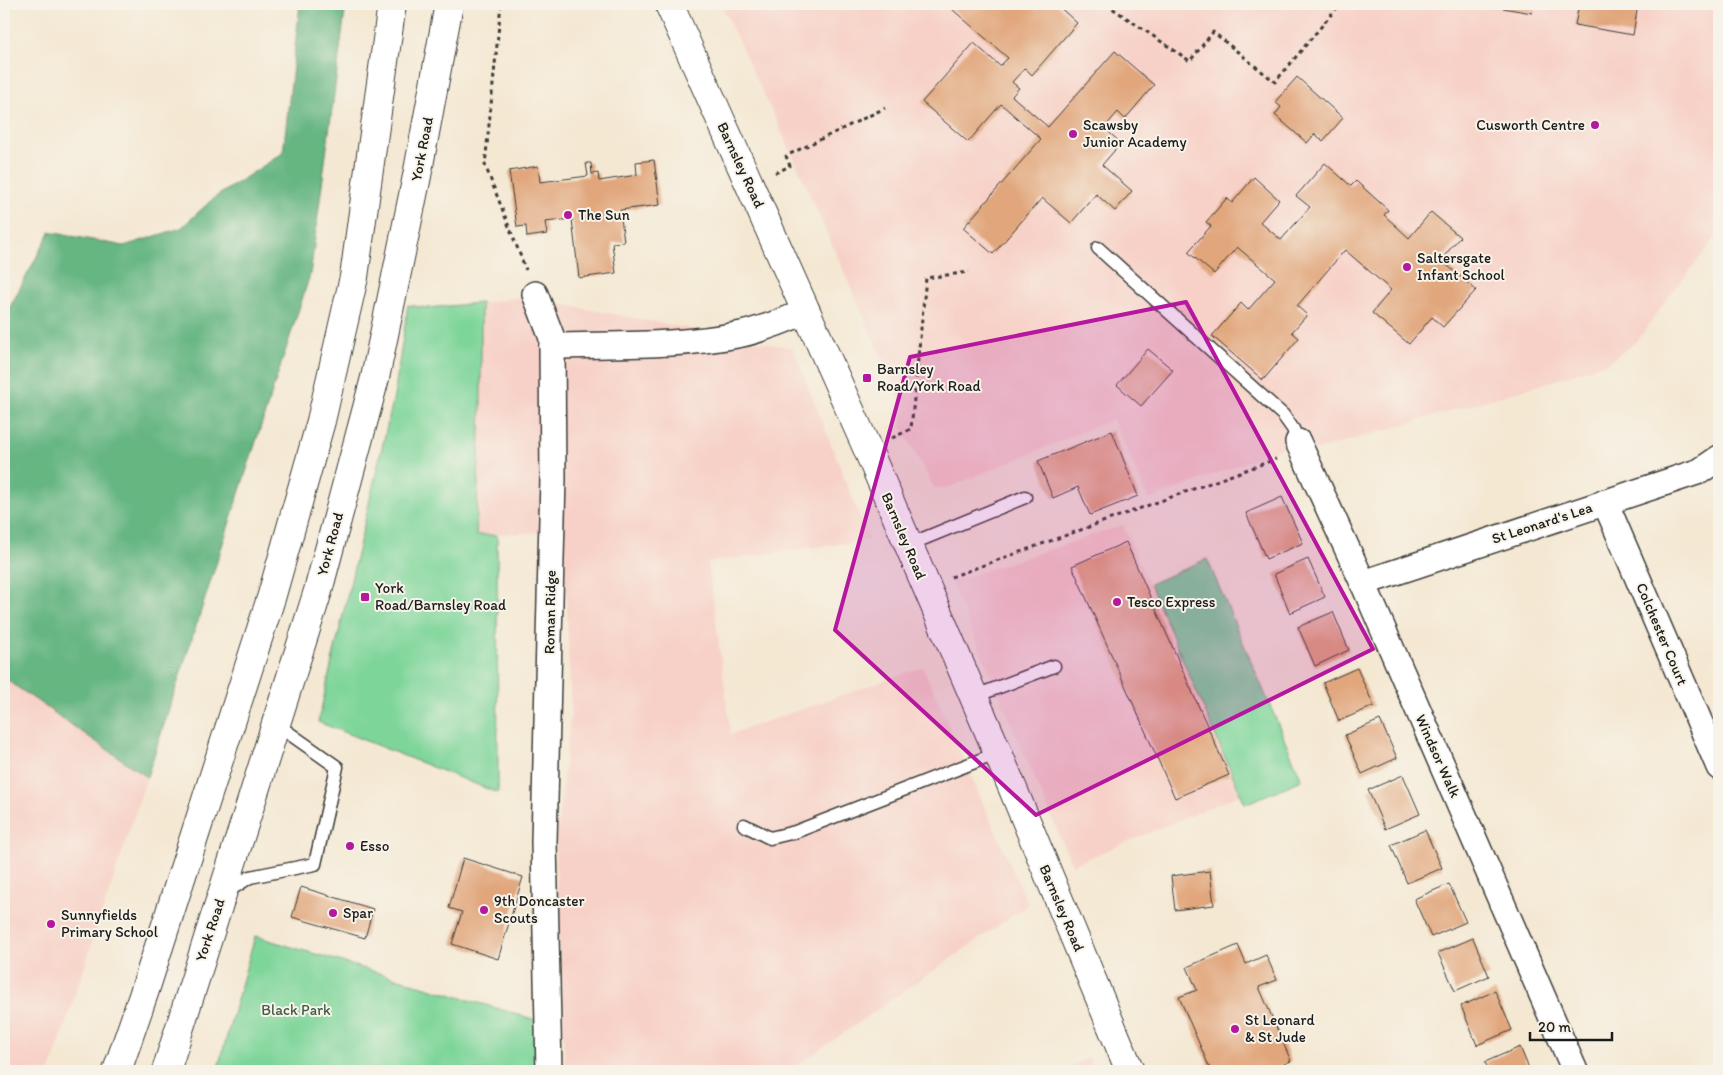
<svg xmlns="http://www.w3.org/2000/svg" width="1723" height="1075" font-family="Itim,sans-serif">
	<rect width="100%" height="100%" fill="#f7f3e8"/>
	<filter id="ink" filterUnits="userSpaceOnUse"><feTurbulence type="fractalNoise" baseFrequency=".02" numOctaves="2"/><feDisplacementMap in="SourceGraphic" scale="10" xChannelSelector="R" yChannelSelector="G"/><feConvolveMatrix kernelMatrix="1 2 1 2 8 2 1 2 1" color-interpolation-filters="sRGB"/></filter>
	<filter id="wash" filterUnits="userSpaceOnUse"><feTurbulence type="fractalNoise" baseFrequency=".0096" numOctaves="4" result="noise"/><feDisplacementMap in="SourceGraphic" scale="20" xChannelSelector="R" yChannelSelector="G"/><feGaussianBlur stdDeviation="1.12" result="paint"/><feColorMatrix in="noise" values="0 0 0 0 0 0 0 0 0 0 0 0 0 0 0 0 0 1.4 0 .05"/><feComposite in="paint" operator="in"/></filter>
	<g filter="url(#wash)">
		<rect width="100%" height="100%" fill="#f4e8d3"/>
		<!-- built -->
		<g fill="#f7d1c7">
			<path d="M721,4H1719V234L1670,295L1637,341L1609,362L1549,382L1314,451L1309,437L1149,500L1113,419L947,488H934L901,426L904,408L792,154Z"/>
			<path d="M522,297L793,348L869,540L708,562L731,734L923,667L1028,905L789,1071H565L555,846L571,715L564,531L476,535L481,407V303Z"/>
			<path d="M1123,525L1241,794L1072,865L951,582Z"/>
			<path d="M4,678L147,777L50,1071H4Z"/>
			<path d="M1089,1057L1095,1071H1065Z"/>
			<path d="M1719,1062V1071H1698Z"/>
		</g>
		<!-- green -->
		<g fill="#7ed59a" stroke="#4d785b">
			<path d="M481,303V407L476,535H497L498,793L318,722L394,396L408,305L427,308Z"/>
			<path d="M1207,559L1302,780L1245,804L1150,584Z"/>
			<path d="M255,936L536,1020L538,1071H217Z"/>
		</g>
		<!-- forest -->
		<path fill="#66b682" stroke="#41694f" d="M300,4H346L310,275L147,777L4,678V318L50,232L124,246L181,228L214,198L283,153Z"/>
		<g id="blocks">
			<!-- building -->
			<g fill="#e1a67b">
				<path d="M957,4H1056L1077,23L1032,75L1025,68L1012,82L1019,88L1012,96L1048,127L1115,51L1154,85L1125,119L1118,112L1104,128L1121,143L1102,165L1132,191L1115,211L1096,194L1071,223L1042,198L993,254L963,228L1041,139L1001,104L968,142L922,102L974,43L1000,66L1008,58L952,9Z"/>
				<path d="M1503,4H1533L1532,13L1503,8Z"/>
				<path d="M1579,4H1638L1633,35L1575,25Z"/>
				<path d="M1297,77L1343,118L1323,141L1315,134L1307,143L1275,115L1281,107L1275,102Z"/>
				<path d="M654,160L660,205L620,210L624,242L612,243L616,273L579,278L572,219L545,222L547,234L527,237L526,226L517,227L509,171L538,166L540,182L588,176L586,163H591L592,174L598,173L599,181L637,175L636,162Z"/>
				<path d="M1325,163L1351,186L1356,181L1388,210L1384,215L1409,238L1431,212L1460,237L1441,260L1476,290L1443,327L1432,317L1409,344L1372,313L1391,290L1345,250L1297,306L1307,315L1292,332L1299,338L1263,380L1212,336L1241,303L1248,310L1275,279L1237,247L1214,274L1188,252L1211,226L1206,222L1227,198L1232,203L1254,177L1279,200L1260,222L1281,240L1310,207L1296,196Z"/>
				<path d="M1148,349L1173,370L1141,406L1117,385Z"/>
				<path d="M1112,431L1138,496L1090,515L1078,487L1053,498L1038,461Z"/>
				<path d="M1282,497L1303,543L1266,559L1246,513Z"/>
				<path d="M1126,542L1229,775L1175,798L1072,566Z"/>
				<path d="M1308,559L1325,597L1290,613L1274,574Z"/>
				<path d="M1333,612L1349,650L1315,666L1298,627Z"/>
				<path d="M1357,668L1374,706L1339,721L1323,683Z"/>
				<path d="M1380,720L1397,758L1362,774L1345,735Z"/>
				<path d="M1403,775L1420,814L1385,829L1368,790Z"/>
				<path d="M1425,830L1442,868L1407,883L1391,845Z"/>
				<path d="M463,858L523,877L498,959L452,944L462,912L449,908Z"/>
				<path d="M1210,871L1214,905L1175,910L1171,876Z"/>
				<path d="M1449,884L1466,922L1431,937L1414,899Z"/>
				<path d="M301,887L373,909L365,938L292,917Z"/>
				<path d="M1473,938L1489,976L1455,991L1438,953Z"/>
				<path d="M1238,945L1246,964L1266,955L1277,980L1259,987L1291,1061L1268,1071H1211L1179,997L1197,990L1187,967Z"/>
				<path d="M1495,991L1512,1030L1477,1045L1461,1006Z"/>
				<path d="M1520,1047L1530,1071H1489L1485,1062Z"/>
			</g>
		</g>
	</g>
	<g filter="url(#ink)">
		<use href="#blocks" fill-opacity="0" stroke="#3c3b37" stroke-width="1"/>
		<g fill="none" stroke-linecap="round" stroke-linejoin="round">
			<defs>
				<g id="service">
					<path d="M1098,248L1283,415L1293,429L1298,442"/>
					<path d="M908,545L1025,497"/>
					<path d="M973,697L1054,666"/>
					<path d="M744,825L770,838L795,832L998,753"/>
					<path d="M225,893L250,877L315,864L337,767L276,724"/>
				</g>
				<g id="minor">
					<path d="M535,294L552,338V346L553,478L544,842L549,1071"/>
					<path d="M552,346C615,344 680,347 742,334C764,329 786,320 807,311"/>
					<path d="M1298,442L1363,583L1575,1071"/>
					<path d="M1605,502L1719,767"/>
					<path d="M1363,583L1700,471L1719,458"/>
				</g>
				<g id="trunk">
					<path d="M669,4L867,448L998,753L1130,1071"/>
					<path d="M117,1071L145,990L272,595L321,421L354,277L392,4"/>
					<path d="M166,1071L318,591L375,378L417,176L449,4"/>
				</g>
			</defs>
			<!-- service casing -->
			<use href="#service" stroke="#3c3b37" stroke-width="15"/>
			<!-- minor casing -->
			<use href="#minor" stroke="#3c3b37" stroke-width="28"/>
			<!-- trunk casing -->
			<use href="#trunk" stroke="#3c3b37" stroke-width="30"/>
			<!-- path -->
			<g stroke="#3c3b37" stroke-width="3" stroke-dasharray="4 4" stroke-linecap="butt">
				<path d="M501,4L485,165L526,270"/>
				<path d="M1106,4L1190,61L1213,32L1275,82L1340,4"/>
				<path d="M775,173L790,166L786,156L885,108"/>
				<path d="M892,438L911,429L926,278L969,272"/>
				<path d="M951,577L1276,459"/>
			</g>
			<!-- service -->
			<use href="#service" stroke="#fff" stroke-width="12"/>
			<!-- minor -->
			<use href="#minor" stroke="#fff" stroke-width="25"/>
			<!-- trunk -->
			<use href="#trunk" stroke="#fff" stroke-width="28"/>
		</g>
	</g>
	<!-- marked area -->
	<path fill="#b5179e" fill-opacity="0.2" stroke="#b5179e" stroke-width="4" stroke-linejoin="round" d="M1186,302L1373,649L1036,815L835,630L910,357Z"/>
	<!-- markers -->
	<g fill="#b5179e" stroke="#f7f3e8" stroke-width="2">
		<circle cx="1595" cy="125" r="5"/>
		<circle cx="1073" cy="134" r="5"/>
		<circle cx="568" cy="215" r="5"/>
		<circle cx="1407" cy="267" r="5"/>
		<rect x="862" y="373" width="10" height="10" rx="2.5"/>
		<rect x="360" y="592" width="10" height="10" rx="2.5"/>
		<circle cx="1117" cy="602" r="5"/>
		<circle cx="350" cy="846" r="5"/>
		<circle cx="484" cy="910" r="5"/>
		<circle cx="333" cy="913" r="5"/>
		<circle cx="51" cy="924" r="5"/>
		<circle cx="1235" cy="1029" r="5"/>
	</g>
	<g text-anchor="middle" stroke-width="4" stroke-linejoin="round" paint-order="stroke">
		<!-- poi labels -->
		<g font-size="15" fill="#1c1c1c" stroke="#f7f3e8" text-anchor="start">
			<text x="1083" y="130">Scawsby<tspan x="1083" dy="17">Junior Academy</tspan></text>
			<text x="1585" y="130" text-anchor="end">Cusworth Centre</text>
			<text x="578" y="220">The Sun</text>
			<text x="1417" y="263">Saltersgate<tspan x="1417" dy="17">Infant School</tspan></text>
			<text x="877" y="374">Barnsley<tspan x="877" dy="17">Road/York Road</tspan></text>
			<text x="375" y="593">York<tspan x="375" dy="17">Road/Barnsley Road</tspan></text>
			<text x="1127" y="607">Tesco Express</text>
			<text x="360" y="851">Esso</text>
			<text x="494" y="906">9th Doncaster<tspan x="494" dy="17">Scouts</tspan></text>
			<text x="343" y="918">Spar</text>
			<text x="61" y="920">Sunnyfields<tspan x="61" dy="17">Primary School</tspan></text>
			<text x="1245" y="1025">St Leonard<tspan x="1245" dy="17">&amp; St Jude</tspan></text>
		</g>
		<!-- street labels -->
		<g font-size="15" fill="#1c1c1c" stroke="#f7f3e8">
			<text transform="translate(422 149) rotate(-79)" y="5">York Road</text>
			<text transform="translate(741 165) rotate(65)" y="5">Barnsley Road</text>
			<text transform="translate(1542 523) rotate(-18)" y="5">St Leonard's Lea</text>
			<text transform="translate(904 536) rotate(67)" y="5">Barnsley Road</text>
			<text transform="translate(330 544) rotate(-75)" y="5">York Road</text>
			<text transform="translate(550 612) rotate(-89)" y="5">Roman Ridge</text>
			<text transform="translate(1662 634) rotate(67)" y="5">Colchester Court</text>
			<text transform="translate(1438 756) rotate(66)" y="5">Windsor Walk</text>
			<text transform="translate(1062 908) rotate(67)" y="5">Barnsley Road</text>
			<text transform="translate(210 930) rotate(-72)" y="5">York Road</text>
		</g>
		<!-- park labels -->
		<g font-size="15" fill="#3e5d48" stroke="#f7f3e8">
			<text x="296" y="1015">Black Park</text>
		</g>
	</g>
	<!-- margin -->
	<rect width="1723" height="1075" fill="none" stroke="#f7f3e8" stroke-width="20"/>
	<!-- scale -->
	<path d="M1530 1032v8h82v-8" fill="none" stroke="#1c1c1c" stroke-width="2.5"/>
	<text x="1538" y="1032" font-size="15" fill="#1c1c1c" stroke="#f7f3e8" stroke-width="4" paint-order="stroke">20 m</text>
</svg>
